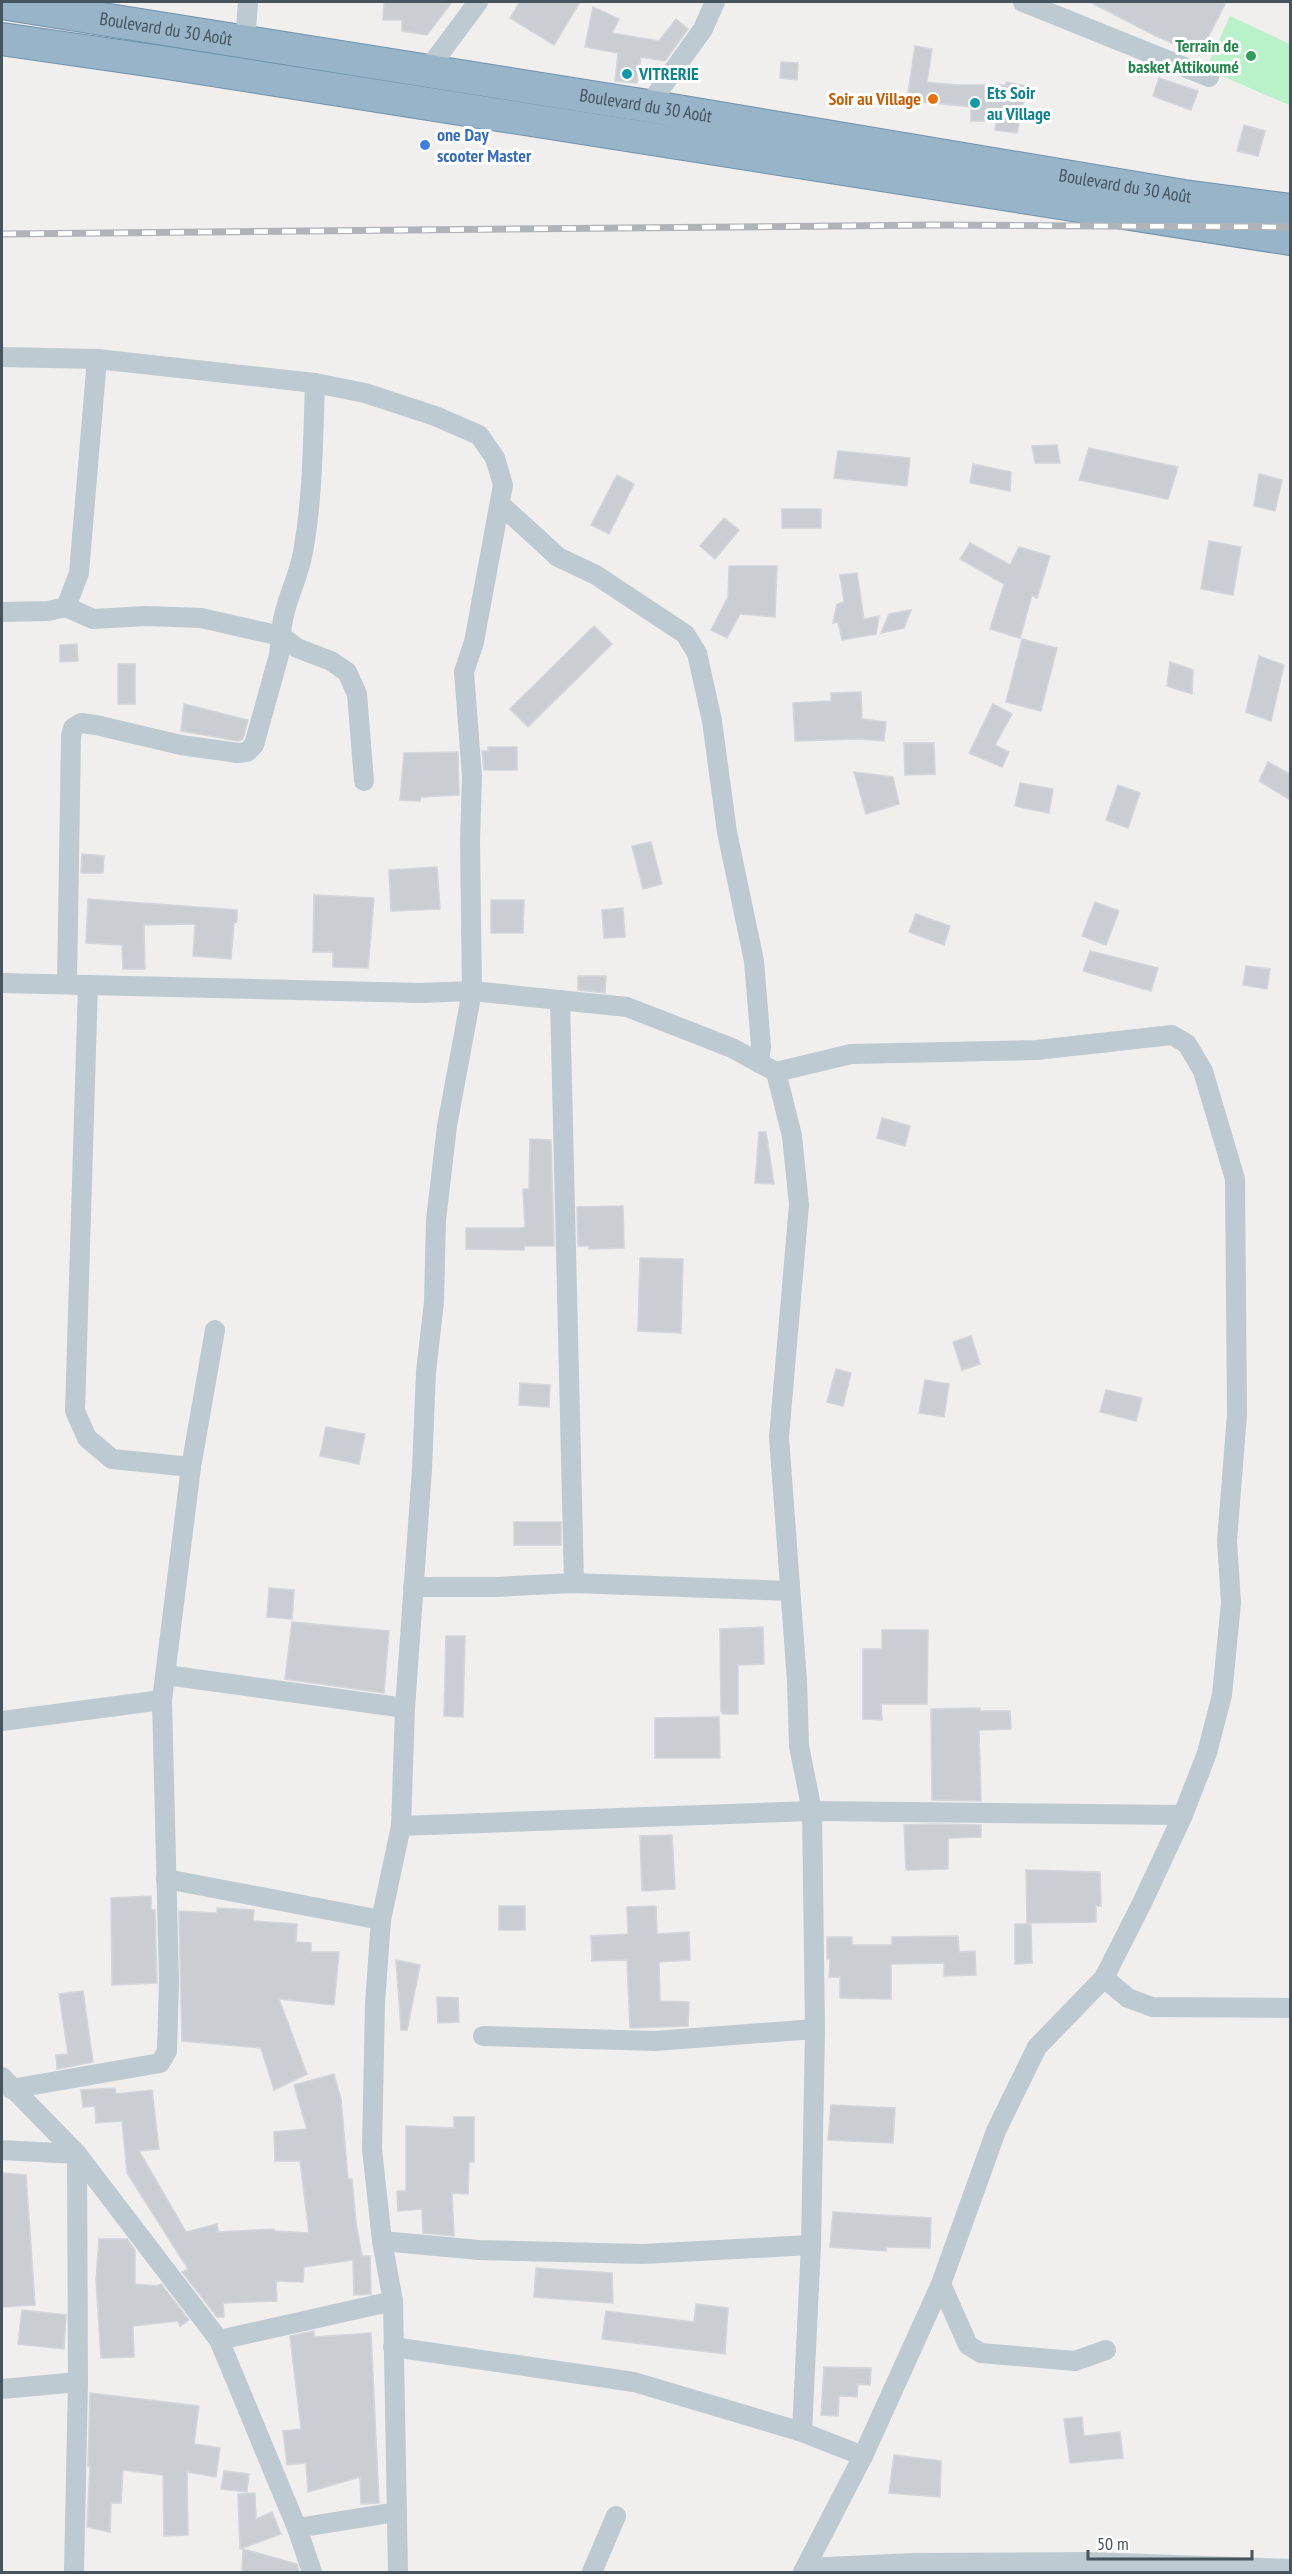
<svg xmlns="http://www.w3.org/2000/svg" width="1292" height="2574" font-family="'PT Sans Narrow',sans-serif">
	<rect width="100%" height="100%" fill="#f1eeee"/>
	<!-- green -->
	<path fill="#b9f2c9" d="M1230,16L1290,44L1289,105L1206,69Z"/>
	<!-- building -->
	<g fill="#caced3" stroke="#d2d5da" stroke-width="1.5">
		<path d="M384,2H452L427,35L402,31V20H383Z"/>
		<path d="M520,2H580L554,45L510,18Z"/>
		<path d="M1090,2H1226L1199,55L1156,36Z"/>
		<path d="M593,7L619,19L612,33L659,41L676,19L688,29L665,61L641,57L637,83L615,81L618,53L585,47Z"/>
		<path d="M915,46L932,49L927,82L955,85H1006V82L1027,86L1017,133L995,130L996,121H971V107L907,100Z"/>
		<path d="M781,62L798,63L797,80L780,78Z"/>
		<path d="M1159,78L1198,91L1191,110L1153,96Z"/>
		<path d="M1244,125L1265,131L1258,156L1237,151Z"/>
		<path d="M1057,445L1060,463H1035L1032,446Z"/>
		<path d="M1089,448L1178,467L1168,499L1079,480Z"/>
		<path d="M838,451L910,458L907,486L834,478Z"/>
		<path d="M973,464L1011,472L1010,491L970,483Z"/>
		<path d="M1259,474L1282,480L1275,511L1254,506Z"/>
		<path d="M617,475L634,484L609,534L591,525Z"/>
		<rect x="782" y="509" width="39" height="19"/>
		<path d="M724,518L739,530L715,559L700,546Z"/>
		<path d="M1209,541L1241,547L1233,595L1201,589Z"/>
		<path d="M970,543L1010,565L1019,547L1050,556L1037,598L1032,595L1020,638L990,629L1004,584L960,559Z"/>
		<path d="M729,566H777L775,617L740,614L727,638L711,630L728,597Z"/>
		<path d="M857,573L864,619L879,616L876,634L842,640L838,622L833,623L837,604L844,602L840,575Z"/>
		<path d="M911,610L904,628L881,633L889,614Z"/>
		<path d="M594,626L612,644L528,727L510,709Z"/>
		<path d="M1022,639L1057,648L1041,711L1006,702Z"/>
		<path d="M77,644L78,661L60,662V645Z"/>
		<path d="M1259,656L1284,665L1271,721L1246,712Z"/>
		<path d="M1170,662L1193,670L1192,694L1167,686Z"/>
		<rect x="118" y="664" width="17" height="40"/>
		<path d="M861,692L862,719L886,722L884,741L860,739L795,741L793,703L831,701V693Z"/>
		<path d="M184,704L248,720L243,739L238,741L181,731Z"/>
		<path d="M993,704L1012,714L995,745L1009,752L1002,767L969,753Z"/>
		<path d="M904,743H934L935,774L905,775Z"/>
		<path d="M488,747H517V770H484L482,751H488Z"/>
		<path d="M458,752L459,795L421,797L420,801L400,800L404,753Z"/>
		<path d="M1268,762L1290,774V800L1259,781Z"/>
		<path d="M854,772L893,777L899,804L866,814Z"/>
		<path d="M1020,783L1053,789L1049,813L1015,806Z"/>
		<path d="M1118,785L1140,793L1128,828L1106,820Z"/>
		<path d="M651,842L662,884L643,889L632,846Z"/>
		<path d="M82,854L104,856L103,873H81Z"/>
		<path d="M437,867L440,909L391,911L389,870Z"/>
		<path d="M314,895L374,898L368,968L333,967V952H313Z"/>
		<path d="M88,899L237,910V922L234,923L231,959L193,956L195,924L144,925L145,969H123L122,945L86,943Z"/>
		<path d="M491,900H524L523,933H491Z"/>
		<path d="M1095,902L1119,911L1106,945L1082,936Z"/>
		<path d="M623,908L625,937L604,938L602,910Z"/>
		<path d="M916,914L950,926L944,945L909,932Z"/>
		<path d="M1090,951L1158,968L1151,991L1083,971Z"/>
		<path d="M1246,966L1270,969L1267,989L1243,985Z"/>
		<path d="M578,976H606L605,993L578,990Z"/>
		<path d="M882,1118L910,1126L905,1146L877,1138Z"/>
		<path d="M759,1132H766L774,1184L755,1183Z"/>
		<path d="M530,1139L551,1140L554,1246H524V1250L466,1249V1228H525L523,1189H529Z"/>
		<path d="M623,1206L624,1248L589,1249V1246H578L577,1207Z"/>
		<path d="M640,1258L683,1259L681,1333L638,1331Z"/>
		<path d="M971,1336L980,1364L962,1370L953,1342Z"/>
		<path d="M836,1369L851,1373L843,1406L827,1402Z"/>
		<path d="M925,1380L949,1384L944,1417L919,1413Z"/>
		<path d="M520,1383L550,1385L549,1407L519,1405Z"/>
		<path d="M1106,1390L1142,1398L1136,1421L1100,1412Z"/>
		<path d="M326,1427L365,1434L359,1464L320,1456Z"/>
		<rect x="514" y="1522" width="47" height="23"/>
		<path d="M269,1588L294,1590L292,1619L267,1617Z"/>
		<path d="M292,1622L389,1631L384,1693L285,1679Z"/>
		<path d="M763,1627L764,1664L738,1665V1714H723L721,1711L720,1629Z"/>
		<path d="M882,1630H928L927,1704H881L882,1720L863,1719V1649H882Z"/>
		<path d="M446,1636H465L463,1717L444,1716Z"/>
		<path d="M980,1708V1711H1010L1011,1729L979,1730L981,1801L932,1800L931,1709Z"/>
		<path d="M719,1717L720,1758H655V1718Z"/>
		<path d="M932,1824L981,1825V1837L948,1838V1869L906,1870L904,1825Z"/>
		<path d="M672,1835L675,1889L642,1891L640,1836Z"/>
		<path d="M1026,1870L1100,1872L1101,1906H1096V1922L1027,1923Z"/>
		<path d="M151,1896V1910H155L157,1983L112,1985L111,1898Z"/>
		<rect x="499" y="1906" width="26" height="24"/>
		<path d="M656,1906L657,1934L689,1932L690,1960L659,1962L660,2001L689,2002L688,2026L630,2028L627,1960L592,1961L591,1936L628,1934L627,1907Z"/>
		<path d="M217,1908L254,1910L253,1921L297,1924L296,1942L311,1943V1952H339L334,2005L279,1999L307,2074L274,2090L261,2048L182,2041L179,1911L217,1913Z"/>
		<path d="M1015,1924H1031L1032,1963L1015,1964Z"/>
		<path d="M958,1936L959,1952L975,1951L976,1975L944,1976V1963L891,1964V1999L840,1998V1977H829L830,1959H827V1937H852V1945H892V1937Z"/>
		<path d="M396,1960L420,1965L407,2030H401Z"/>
		<path d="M83,1991L93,2062L57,2069L56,2055L68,2054L59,1994Z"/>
		<path d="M437,1997L458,1998L459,2022L438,2023Z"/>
		<path d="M334,2074L341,2099L348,2179H352L356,2223L362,2256H370L371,2294L354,2295L353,2260L304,2267L303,2282L276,2281L277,2301L223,2303L224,2317H217L182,2272L188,2269L127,2173L122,2121L96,2123L95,2106L83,2107L81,2090L115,2088L116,2094L152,2090L159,2149L139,2151L186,2232L217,2224L218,2232L274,2229V2231L309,2233L300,2161H275L274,2132L307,2129L294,2085Z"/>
		<path d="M831,2105L895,2108L893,2143L828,2140Z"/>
		<path d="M454,2117H474V2162H469L468,2194L452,2193L454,2236L423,2233L422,2209L398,2211L397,2191H406V2126L454,2128Z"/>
		<path d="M2,2173L26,2175L35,2305L2,2307Z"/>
		<path d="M833,2212L931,2218L930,2248L886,2247V2251L830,2247Z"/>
		<path d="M99,2239H127L135,2250V2284L157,2286L161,2284L189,2320L180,2326L178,2321L133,2326L134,2357L101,2358L96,2280Z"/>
		<path d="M536,2268L612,2273L613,2303L534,2297Z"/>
		<path d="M696,2304L728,2308L725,2354L602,2339L606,2311L694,2322Z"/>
		<path d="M22,2310L66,2315L64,2349L18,2344Z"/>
		<path d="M314,2331V2337L371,2333L379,2503L361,2504L360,2477L308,2492L306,2463L287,2465L283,2431L301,2429L290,2336Z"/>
		<path d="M824,2367L871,2368L870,2385L858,2384L857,2397L839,2396L838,2416L821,2415Z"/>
		<path d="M90,2393L199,2406L194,2444L220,2448L216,2477L187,2472L188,2535L164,2536L163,2475L123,2470L121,2503H111L110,2532L87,2527L90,2466H88Z"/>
		<path d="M1082,2417L1084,2436L1120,2432L1123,2458L1070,2463L1064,2419Z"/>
		<path d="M894,2455L941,2461L940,2497L889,2493Z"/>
		<path d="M224,2471L249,2474L247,2492L221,2489Z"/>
		<path d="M255,2493L256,2519L272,2512L281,2534L240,2549L238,2494Z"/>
		<path d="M243,2549L297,2564L299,2572H242Z"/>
	</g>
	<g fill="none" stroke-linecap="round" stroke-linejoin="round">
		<defs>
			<g id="trunk">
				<path id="s1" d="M2,3L648,106L1184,196L1290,210"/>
				<path d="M2,39L161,62L1290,239"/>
			</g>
		</defs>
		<!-- trunk casing -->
		<use href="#trunk" stroke="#6e92ac" stroke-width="34"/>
		<!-- minor -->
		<g stroke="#bdcad1" stroke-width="20">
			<path d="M1023,2L1209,77"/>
			<path d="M245,43L248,2"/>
			<path d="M426,72L478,2"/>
			<path d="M648,106L703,29L715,2"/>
			<path d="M2,357L97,359"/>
			<path d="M315,383C313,439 313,497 303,552C298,581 282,606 281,636L297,648L331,661L347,672L357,694L364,781"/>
			<path d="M500,504L558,557L596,575L685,634L697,653L712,721L727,832L754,961L761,1046L759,1063"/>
			<path d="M66,607L93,619L146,616L201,618L281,636L279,655L254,745L247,752L238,753L181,745L96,725L81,723L73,728L71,736L67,984"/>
			<path d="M2,612L48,611L66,607L79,573L97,359L315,383L365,393L435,416L479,435L495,458L503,485L474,642L464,672L472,776L470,842L472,991L447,1126L436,1220L434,1302L426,1372L422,1469L405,1708L401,1826L381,1920L375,2003L372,2149L382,2241L393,2301L398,2572"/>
			<path d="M2,983L421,993L472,991L627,1007L732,1048L776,1072L851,1054L1037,1050L1172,1035L1187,1044L1203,1071L1235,1179L1237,1414L1227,1541L1231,1603L1222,1695L1207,1753L1183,1815L1142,1903L1104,1978L1037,2047L996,2131L941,2284L863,2456L803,2572"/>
			<path d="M88,985L75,1411L87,1438L112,1459L191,1467"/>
			<path d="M560,1000L574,1583"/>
			<path d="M776,1072L792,1136L799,1205L779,1437L797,1681L799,1746L812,1811L815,2029L811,2245L802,2432"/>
			<path d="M413,1587H495L574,1583L790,1591"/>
			<path d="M166,1675L405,1708"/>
			<path d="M2,1721L162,1700"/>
			<path d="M401,1826L812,1811L1183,1815"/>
			<path d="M166,1879L381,1920"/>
			<path d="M1104,1978L1128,1998L1152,2007L1290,2008"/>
			<path d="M483,2036L655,2041L815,2029"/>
			<path d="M2,2077L77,2154L78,2382L2,2389"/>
			<path d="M11,2089L160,2063L167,2051L169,1981L162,1700L191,1467L215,1330"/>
			<path d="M2,2150L77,2154L219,2340L297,2528L312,2572"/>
			<path d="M382,2241L479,2250L643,2254L811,2245"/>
			<path d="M941,2284L968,2345L981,2353L1075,2361L1106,2350"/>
			<path d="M219,2340L393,2301"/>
			<path d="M393,2347L634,2382L802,2432L863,2456"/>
			<path d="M297,2528L397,2512"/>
			<path d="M806,2568L914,2563L1088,2562L1290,2569"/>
			<path d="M74,2572L78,2382"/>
			<path d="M592,2572L616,2516"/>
		</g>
		<!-- trunk -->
		<use href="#trunk" stroke="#97b4c8" stroke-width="32"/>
		<defs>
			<path id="rail" d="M2,234L936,225L1290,227"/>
		</defs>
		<!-- rail casing -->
		<use href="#rail" stroke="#b0b4b9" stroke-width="7"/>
		<!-- rail -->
		<use href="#rail" stroke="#fff" stroke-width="4.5" stroke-dasharray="14" stroke-linecap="butt"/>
	</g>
	<!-- markers -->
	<circle fill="#2e9e5b" stroke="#fff" stroke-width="2" cx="1251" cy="56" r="6"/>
	<g fill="#0f9aa8" stroke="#fff" stroke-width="2">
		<circle cx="627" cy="74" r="6"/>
		<circle cx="975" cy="103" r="6"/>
	</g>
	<circle fill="#e8710a" stroke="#fff" stroke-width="2" cx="933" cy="99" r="6"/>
	<circle fill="#3f7fe0" stroke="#fff" stroke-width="2" cx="425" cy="145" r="6"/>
	<g text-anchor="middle" stroke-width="6" stroke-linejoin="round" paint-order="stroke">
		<!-- street labels -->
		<g font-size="18" fill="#45545d" stroke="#fff">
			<text dy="6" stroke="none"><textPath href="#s1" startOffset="166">Boulevard du 30 Août</textPath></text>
			<text dy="6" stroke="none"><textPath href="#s1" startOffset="652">Boulevard du 30 Août</textPath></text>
			<text dy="6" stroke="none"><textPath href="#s1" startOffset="1138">Boulevard du 30 Août</textPath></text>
		</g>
		<!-- leisure labels -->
		<g font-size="18" font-weight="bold" fill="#27864d" stroke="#fff" text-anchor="end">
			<text x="1239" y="52">Terrain de<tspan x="1239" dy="21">basket Attikoumé</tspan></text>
		</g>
		<!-- culture labels -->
		<g font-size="18" font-weight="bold" fill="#0d838f" stroke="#fff" text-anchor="start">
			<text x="639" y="80">VITRERIE</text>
			<text x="987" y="99">Ets Soir<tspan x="987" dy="21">au Village</tspan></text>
		</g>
		<!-- food labels -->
		<g font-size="18" font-weight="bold" fill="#c56008" stroke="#fff" text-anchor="end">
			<text x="921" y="105">Soir au Village</text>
		</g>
		<!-- shop labels -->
		<g font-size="18" font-weight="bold" fill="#366cbe" stroke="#fff" text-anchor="start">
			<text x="437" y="141">one Day<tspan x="437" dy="21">scooter Master</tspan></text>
		</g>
	</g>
	<!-- border -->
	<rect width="1292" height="2574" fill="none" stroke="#45545d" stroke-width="6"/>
	<!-- scale -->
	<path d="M1088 2550v9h164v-9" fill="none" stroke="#45545d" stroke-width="3"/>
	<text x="1097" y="2550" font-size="18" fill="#45545d" stroke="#ffffff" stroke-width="4.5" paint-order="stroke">50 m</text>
</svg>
